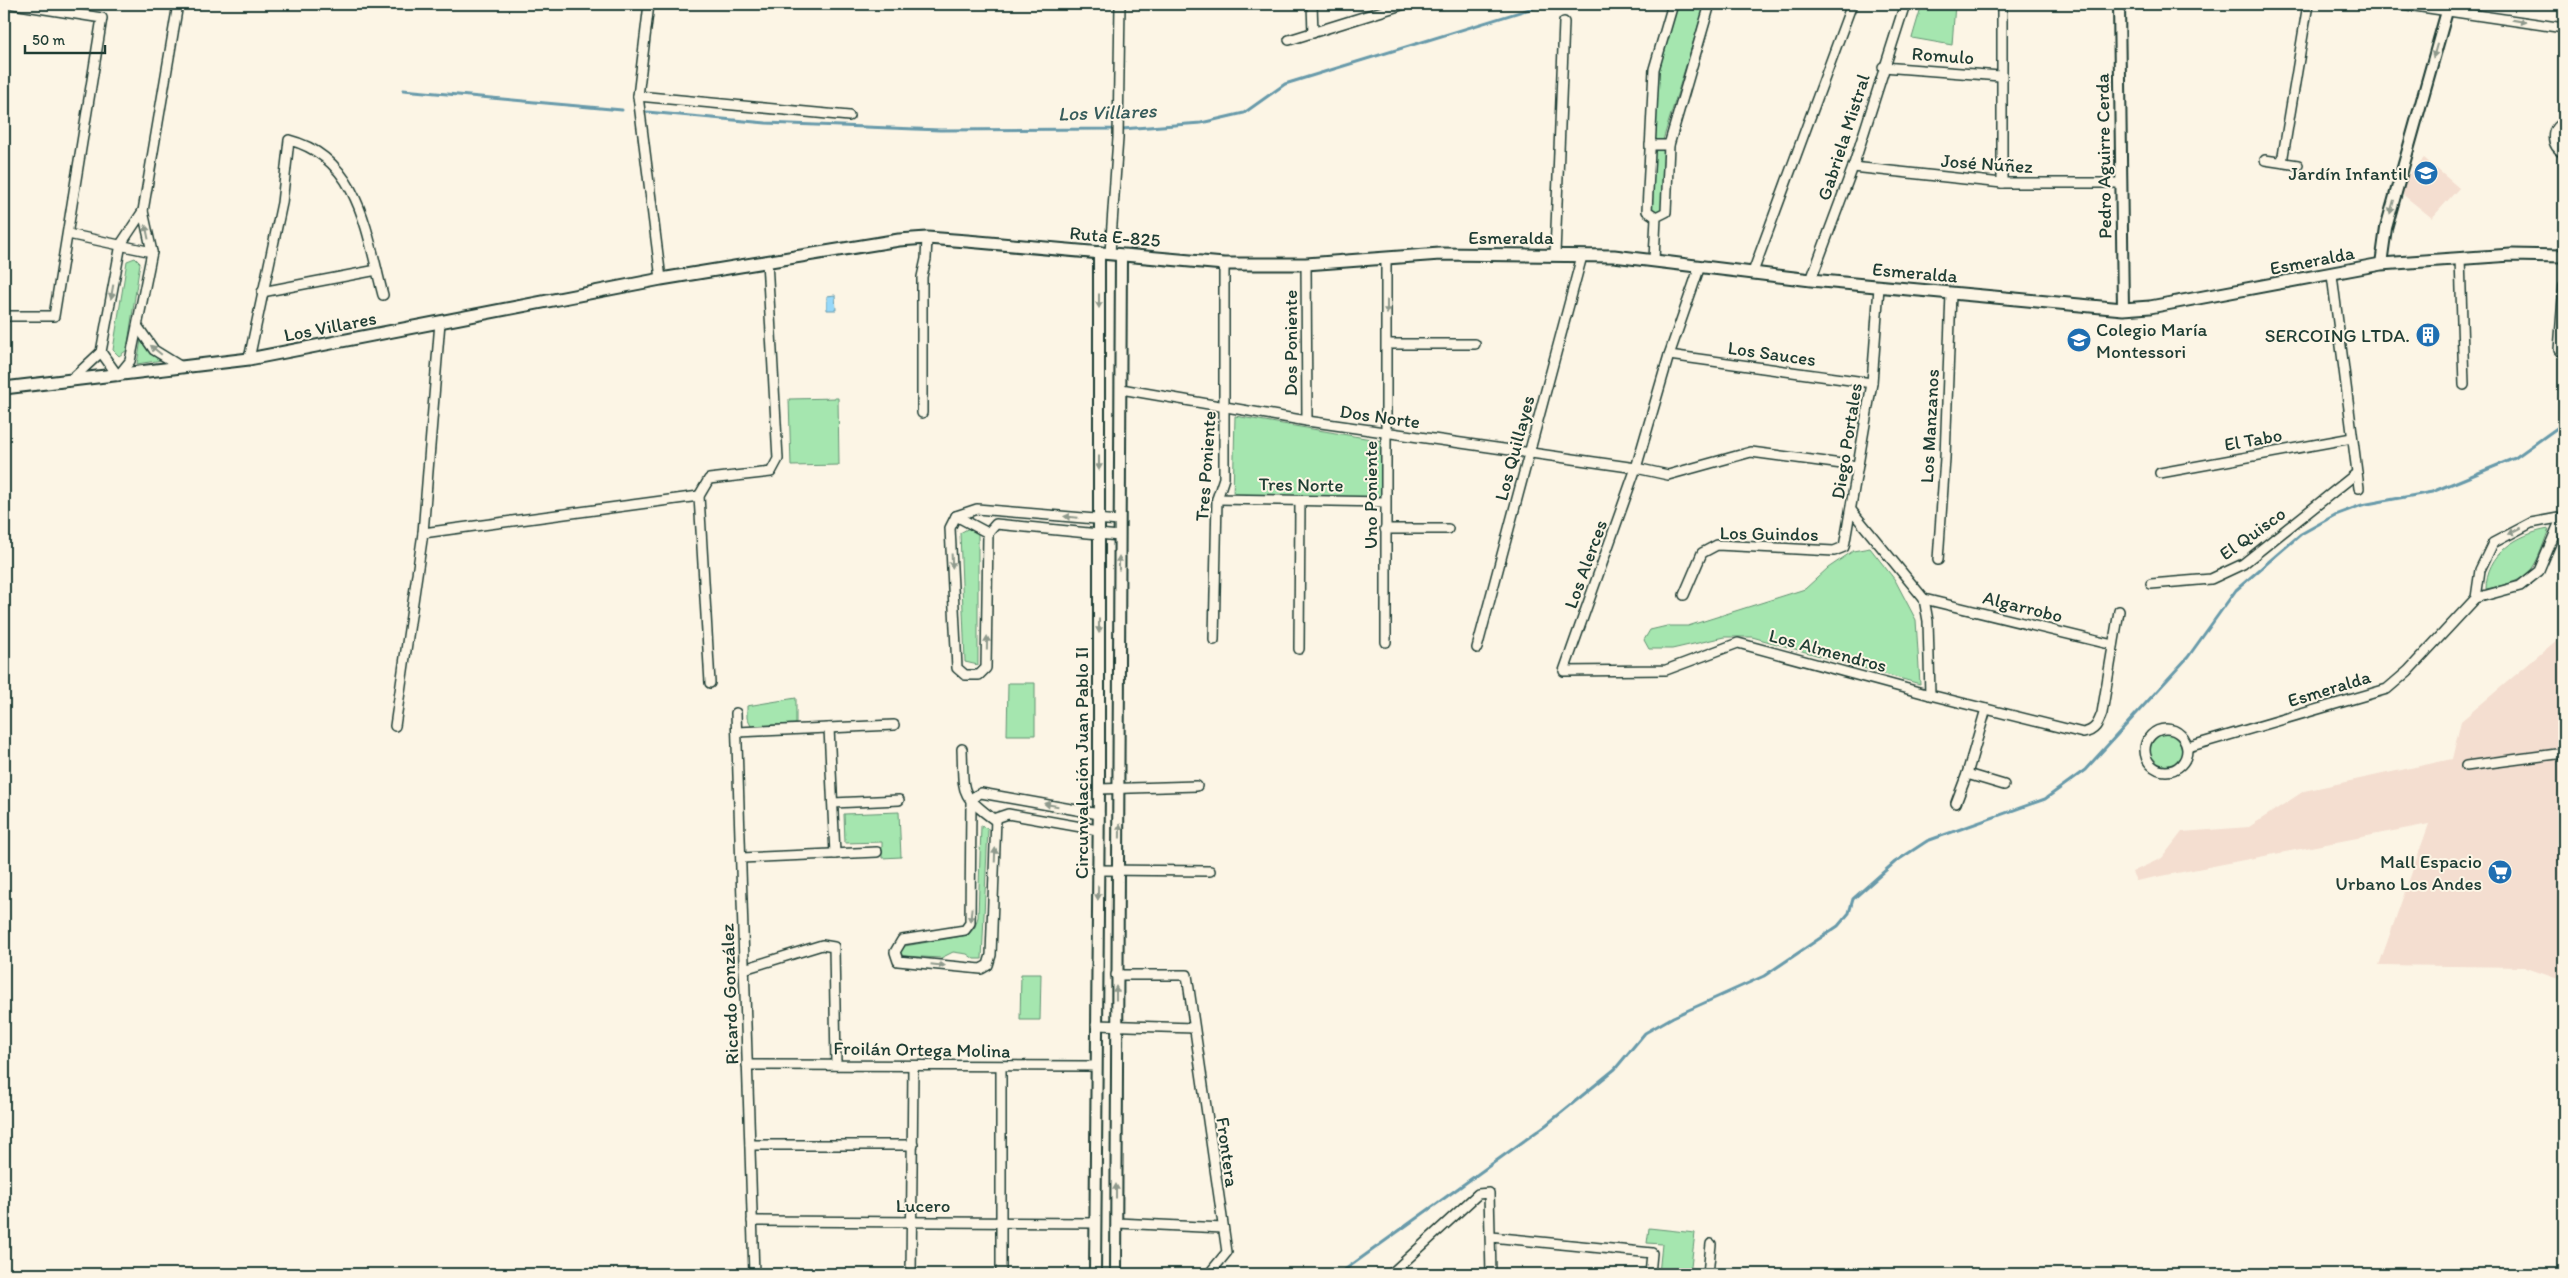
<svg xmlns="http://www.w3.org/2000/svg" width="2568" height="1278" font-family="Itim,sans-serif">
	<rect width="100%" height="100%" fill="#fcf5e5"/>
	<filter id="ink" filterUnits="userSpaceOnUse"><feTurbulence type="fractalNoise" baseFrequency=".02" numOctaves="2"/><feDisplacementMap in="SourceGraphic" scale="10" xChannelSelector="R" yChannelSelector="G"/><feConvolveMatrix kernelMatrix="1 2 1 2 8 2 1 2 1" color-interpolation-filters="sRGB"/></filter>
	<g filter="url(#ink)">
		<!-- built -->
		<g fill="#f4ded0">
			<path d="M2424,158L2459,188L2432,218L2396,189Z"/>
			<path d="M2564,634V981L2524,967L2379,965L2429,824L2136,881L2132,872L2162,858L2182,832L2249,827L2304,791L2452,759L2461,721Z"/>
		</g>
		<!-- green -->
		<g fill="#a5e6af" stroke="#629272">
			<path d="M1675,4H1705L1663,140L1653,141L1657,67Z"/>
			<path d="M1922,4H1955L1952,45L1912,38Z"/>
			<path d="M1650,147H1665L1664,211L1655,215L1649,209Z"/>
			<path d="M135,258L140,263L127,350L119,356L113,350L127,261Z"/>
			<path d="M141,340L162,360L137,364Z"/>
			<path d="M838,398L839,465L791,466L789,399Z"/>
			<path d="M1235,416L1383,441L1382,500L1233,497Z"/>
			<path d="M969,528H978V665L965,662L960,533Z"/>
			<path d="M2549,529C2533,571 2534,580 2486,589C2486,554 2517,534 2549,529Z"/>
			<path d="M1870,548L1895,580L1916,620L1920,684L1752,637H1724L1672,649H1649L1644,640L1650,630L1667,626H1688L1805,589L1828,568L1853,551Z"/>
			<path d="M1008,683H1035V735H1007Z"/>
			<path d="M796,698V724L751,726L747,718V706Z"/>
			<circle cx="2166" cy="750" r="18"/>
			<path d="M899,812L901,857L882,858V842L845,843L844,814Z"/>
			<path d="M981,826L988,829L982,959H974L967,954L953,952L941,958L903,956L900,952L905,946L968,935L975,927L978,917Z"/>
			<path d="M1021,974H1041L1040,1020H1020Z"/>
			<path d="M1649,1228L1695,1233L1690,1274H1659L1662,1244L1647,1243Z"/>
		</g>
		<!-- water -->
		<path fill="#97d8f9" stroke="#679aaa" d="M835,295L836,310H827V296Z"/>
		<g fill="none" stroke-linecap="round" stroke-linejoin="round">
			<!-- stream -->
			<g stroke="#679aaa" stroke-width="3">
				<path d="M403,90L622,110"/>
				<path d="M647,112L766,123L940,130L1122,129L1201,123L1244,113L1285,84L1546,4"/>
				<path d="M1339,1274L1546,1125L1615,1069L1645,1033L1673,1017L1764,976L1838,926L1849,913L1853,899L1895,862L1927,841L2045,799L2085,770L2188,657L2236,590L2301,534L2335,515L2362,505L2432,492L2515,458L2564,423"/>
			</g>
			<defs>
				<g id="minor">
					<path d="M649,4L638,96L661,279"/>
					<path d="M1312,4L1313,33"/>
					<path d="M2401,4L2564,28"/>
					<path d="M1289,40L1405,4"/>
					<path d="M1883,67L2000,76"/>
					<path d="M638,96L849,116"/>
					<path d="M2564,122C2549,129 2551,146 2564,153"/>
					<path d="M1650,145H1669"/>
					<path d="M2265,160L2298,165"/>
					<path d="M2282,162L2308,4"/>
					<path d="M1853,167L2002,183H2120"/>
					<path d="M2002,183V4"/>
					<path d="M1656,217L1647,211L1654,69L1673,4"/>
					<path d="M68,234L152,252"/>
					<path d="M1110,253L1118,138L1120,4"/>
					<path d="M1555,254L1564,22"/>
					<path d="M2460,258L2464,385"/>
					<path d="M1654,260L1656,217L1666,212L1669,145L1710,4"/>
					<path d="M1306,264L1307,421"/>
					<path d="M1700,266L1669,355L1636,468L1564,671L1666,670L1738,643L1930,695L2083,733C2095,731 2098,724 2102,713L2119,611"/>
					<path d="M1753,272L1852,4"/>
					<path d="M2332,275L2359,488"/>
					<path d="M1811,280L1853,167L1905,4"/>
					<path d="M262,292L377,270"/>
					<path d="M4,316H54L102,18L13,4"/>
					<path d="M138,327L154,350L180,366"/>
					<path d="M1387,344H1475"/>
					<path d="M2559,350L2564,285"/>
					<path d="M101,352L118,376L130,361L152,252L143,211L178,4"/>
					<path d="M1669,355L1872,383"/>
					<path d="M249,359L282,203L289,140C360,158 367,235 383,295"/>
					<path d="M70,381L101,352L121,244L143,211"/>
					<path d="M1121,389L1307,421L1636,468L1668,475L1751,452L1857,466"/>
					<path d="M922,413V277L926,259L927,238"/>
					<path d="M2160,473L2352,438"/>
					<path d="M1217,499L1385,502"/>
					<path d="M1851,510L1924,599L1928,621L1930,695"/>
					<path d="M956,516L988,533"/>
					<path d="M1385,529H1448"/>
					<path d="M423,533L440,322"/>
					<path d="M1119,536L996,524L988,533L986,668L979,675H965L957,668L950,528L956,516L977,509L1119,521"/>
					<path d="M1938,560L1945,458L1951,293"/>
					<path d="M2151,584L2211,579L2243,564L2357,473"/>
					<path d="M1684,595L1702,553L1717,545L1834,551L1844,547L1872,383L1879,287"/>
					<path d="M2476,598L2520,586L2539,571L2561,519"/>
					<path d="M1924,599L2113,645"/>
					<path d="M1214,640L1217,499L1224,478V264"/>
					<path d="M1386,642V258"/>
					<path d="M1477,648L1582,256"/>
					<path d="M1299,649L1300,501"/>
					<path d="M710,683L699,496L709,479L771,472L778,459L767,261"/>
					<path d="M736,713L754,1274"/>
					<path d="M395,726L423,533L699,496"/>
					<path d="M829,728L835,854"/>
					<circle cx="2166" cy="750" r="21"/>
					<path d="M737,732L894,725"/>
					<path d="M2188,747L2387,689L2408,671L2476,598L2480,570L2493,543L2531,523L2564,517"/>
					<path d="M962,749C964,794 958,793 996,821"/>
					<path d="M2466,766L2564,753"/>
					<path d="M1967,774L2004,785"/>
					<path d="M1099,789L1197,786"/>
					<path d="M833,803L899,800"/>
					<path d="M1956,803L1967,774L1986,709"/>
					<path d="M1098,830L1008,814L996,818L991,955L988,965L981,969L898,961L895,952L902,940L965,930L970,923L971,802L975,796L981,793L1099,814"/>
					<path d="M741,858L877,852"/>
					<path d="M1098,870L1210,871"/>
					<path d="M744,969L822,945L834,947L836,1065"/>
					<path d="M1116,975H1187L1227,1252L1209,1274"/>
					<path d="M1096,1025L1194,1028"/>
					<path d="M747,1065L1096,1066"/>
					<path d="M1001,1067V1274"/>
					<path d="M750,1145H913"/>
					<path d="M752,1221L1095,1223"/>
					<path d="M1117,1223L1223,1228"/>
					<path d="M1491,1237L1652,1253L1650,1274"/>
					<path d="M911,1274L913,1066"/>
					<path d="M1391,1274L1478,1194L1489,1193L1491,1274"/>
					<path d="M1708,1274L1711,1244"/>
				</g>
				<g id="tertiary">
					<path d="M2119,4L2123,309"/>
					<path d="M2381,264L2386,228L2449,4"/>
					<path d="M1095,1274L1099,789V252"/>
					<path d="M1116,1274L1121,255"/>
				</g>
				<path id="secondary" d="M4,388L249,359L661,279L899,240L927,238L967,241L1224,264H1306L1440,254L1614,256L1811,280L2123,309L2150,307L2381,264L2511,255L2564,256"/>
			</defs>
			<!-- minor casing -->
			<use href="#minor" stroke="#1f3d34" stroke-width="12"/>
			<!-- tertiary casing -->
			<use href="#tertiary" stroke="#1f3d34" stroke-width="14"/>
			<!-- secondary casing -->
			<use href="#secondary" stroke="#1f3d34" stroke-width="15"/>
			<!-- minor -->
			<use href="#minor" stroke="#fcf5e5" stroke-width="9"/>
			<!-- tertiary -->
			<use href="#tertiary" stroke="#fcf5e5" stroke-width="10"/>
			<!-- secondary -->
			<use href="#secondary" stroke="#fcf5e5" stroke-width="11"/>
		</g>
		<!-- one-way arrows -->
		<defs><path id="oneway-solid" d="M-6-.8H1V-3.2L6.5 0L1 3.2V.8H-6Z" transform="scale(1.25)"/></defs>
		<g fill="#8e998c">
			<use href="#oneway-solid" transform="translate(2519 21) rotate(9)"/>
			<use href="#oneway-solid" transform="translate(2435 51) rotate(106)"/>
			<use href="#oneway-solid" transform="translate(2392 207) rotate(106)"/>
			<use href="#oneway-solid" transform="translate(147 232) rotate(-102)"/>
			<use href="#oneway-solid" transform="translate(112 292) rotate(100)"/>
			<use href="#oneway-solid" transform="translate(1099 301) rotate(90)"/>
			<use href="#oneway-solid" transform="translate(1387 307) rotate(90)"/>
			<use href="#oneway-solid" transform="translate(156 350) rotate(-140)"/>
			<use href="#oneway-solid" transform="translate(1099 463) rotate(90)"/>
			<use href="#oneway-solid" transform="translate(1071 517) rotate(-175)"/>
			<use href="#oneway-solid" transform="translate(2514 531) rotate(153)"/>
			<use href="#oneway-solid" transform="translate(952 561) rotate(87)"/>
			<use href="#oneway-solid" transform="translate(1119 563) rotate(-90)"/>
			<use href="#oneway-solid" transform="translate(1099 626) rotate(90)"/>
			<use href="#oneway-solid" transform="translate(987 643) rotate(-89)"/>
			<use href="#oneway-solid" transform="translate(1051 805) rotate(-170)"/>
			<use href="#oneway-solid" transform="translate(1120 831) rotate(-89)"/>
			<use href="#oneway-solid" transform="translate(995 855) rotate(-88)"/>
			<use href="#oneway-solid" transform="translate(1098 893) rotate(91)"/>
			<use href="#oneway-solid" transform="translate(971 915) rotate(95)"/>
			<use href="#oneway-solid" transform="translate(938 965) rotate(6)"/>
			<use href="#oneway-solid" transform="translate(1116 993) rotate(-90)"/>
			<use href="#oneway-solid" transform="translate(1116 1191) rotate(-90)"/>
		</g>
	</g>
	<!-- icons -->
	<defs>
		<symbol id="school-disc" viewBox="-11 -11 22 22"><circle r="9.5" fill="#1f6fb2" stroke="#fcf5e5"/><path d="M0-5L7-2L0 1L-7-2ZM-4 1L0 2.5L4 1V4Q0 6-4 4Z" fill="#fff"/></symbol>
		<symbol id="building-disc" viewBox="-11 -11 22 22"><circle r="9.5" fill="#1f6fb2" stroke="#fcf5e5"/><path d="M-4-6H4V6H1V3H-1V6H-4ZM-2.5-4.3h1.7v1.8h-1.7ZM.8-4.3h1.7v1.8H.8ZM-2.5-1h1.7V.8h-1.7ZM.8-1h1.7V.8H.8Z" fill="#fff"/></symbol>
		<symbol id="supermarket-disc" viewBox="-11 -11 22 22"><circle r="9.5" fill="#1f6fb2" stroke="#fcf5e5"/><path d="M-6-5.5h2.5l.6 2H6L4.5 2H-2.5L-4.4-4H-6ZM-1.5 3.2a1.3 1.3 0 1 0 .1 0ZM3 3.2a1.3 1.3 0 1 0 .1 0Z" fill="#fff"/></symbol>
	</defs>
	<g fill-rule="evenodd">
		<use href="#school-disc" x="2412" y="159" width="28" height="28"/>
		<use href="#building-disc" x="2414" y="321" width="28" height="28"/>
		<use href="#school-disc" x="2065" y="326" width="28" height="28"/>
		<use href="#supermarket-disc" x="2486" y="858" width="28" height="28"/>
	</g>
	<g text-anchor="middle" stroke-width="4" stroke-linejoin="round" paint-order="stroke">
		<!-- street labels -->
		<g font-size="19" fill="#1f3d34" stroke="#fcf5e5">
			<text transform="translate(1943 55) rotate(4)" y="7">Romulo</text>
			<text transform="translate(1843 137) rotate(-72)" y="7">Gabriela Mistral</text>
			<text transform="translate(2103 156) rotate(-91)" y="7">Pedro Aguirre Cerda</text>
			<text transform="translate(1987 163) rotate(4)" y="7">José Núñez</text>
			<text transform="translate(1115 236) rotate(5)" y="7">Ruta E-825</text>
			<text x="1511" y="244">Esmeralda</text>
			<text transform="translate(2312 260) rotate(-11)" y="7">Esmeralda</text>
			<text transform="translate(1915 272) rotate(5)" y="7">Esmeralda</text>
			<text transform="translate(330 326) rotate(-11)" y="7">Los Villares</text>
			<text transform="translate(1290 343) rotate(-90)" y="7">Dos Poniente</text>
			<text transform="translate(1772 353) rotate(8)" y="7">Los Sauces</text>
			<text transform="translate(1380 416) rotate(8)" y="7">Dos Norte</text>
			<text transform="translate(1929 426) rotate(-87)" y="7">Los Manzanos</text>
			<text transform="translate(2253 439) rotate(-10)" y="7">El Tabo</text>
			<text transform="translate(1846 441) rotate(-81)" y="7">Diego Portales</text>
			<text transform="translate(1514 448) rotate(-75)" y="7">Los Quillayes</text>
			<text transform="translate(1205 466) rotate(-86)" y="7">Tres Poniente</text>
			<text transform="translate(1301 484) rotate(1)" y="7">Tres Norte</text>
			<text transform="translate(1370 495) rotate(-90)" y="7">Uno Poniente</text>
			<text transform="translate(1769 533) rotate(1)" y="7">Los Guindos</text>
			<text transform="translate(2252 533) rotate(-36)" y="7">El Quisco</text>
			<text transform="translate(1585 564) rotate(-70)" y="7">Los Alerces</text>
			<text transform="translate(2023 606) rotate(14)" y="7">Algarrobo</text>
			<text transform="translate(1828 650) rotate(15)" y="7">Los Almendros</text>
			<text transform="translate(2329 688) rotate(-17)" y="7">Esmeralda</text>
			<text transform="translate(1081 763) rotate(-90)" y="7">Circunvalación Juan Pablo II</text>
			<text transform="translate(729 994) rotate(-92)" y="7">Ricardo González</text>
			<text transform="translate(922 1049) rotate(1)" y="7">Froilán Ortega Molina</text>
			<text transform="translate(1228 1152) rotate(82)" y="7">Frontera</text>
			<text x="923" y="1212">Lucero</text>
		</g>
		<!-- poi labels -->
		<g font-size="19" fill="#1f3d34" stroke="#fcf5e5" text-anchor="end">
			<text x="2408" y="180">Jardín Infantil</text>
			<text x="2096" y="336" text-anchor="start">Colegio María<tspan x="2096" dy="22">Montessori</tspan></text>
			<text x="2410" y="342">SERCOING LTDA.</text>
			<text x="2482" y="868">Mall Espacio<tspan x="2482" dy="22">Urbano Los Andes</tspan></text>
		</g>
		<!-- water labels -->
		<g font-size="20" font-style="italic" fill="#375c5b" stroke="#fcf5e5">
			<text transform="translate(1107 112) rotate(-2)" y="7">Los Villares</text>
		</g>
	</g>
	<!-- margin -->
	<rect width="2568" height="1278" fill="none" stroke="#fcf5e5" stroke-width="20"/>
	<rect x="10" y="10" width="2548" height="1258" fill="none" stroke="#1f3d34" stroke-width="2" filter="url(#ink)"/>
	<!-- scale -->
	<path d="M25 45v8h80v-8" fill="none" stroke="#1f3d34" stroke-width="2.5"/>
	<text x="32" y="45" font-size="15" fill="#1f3d34" stroke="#fcf5e5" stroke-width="4" paint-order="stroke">50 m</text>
</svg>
